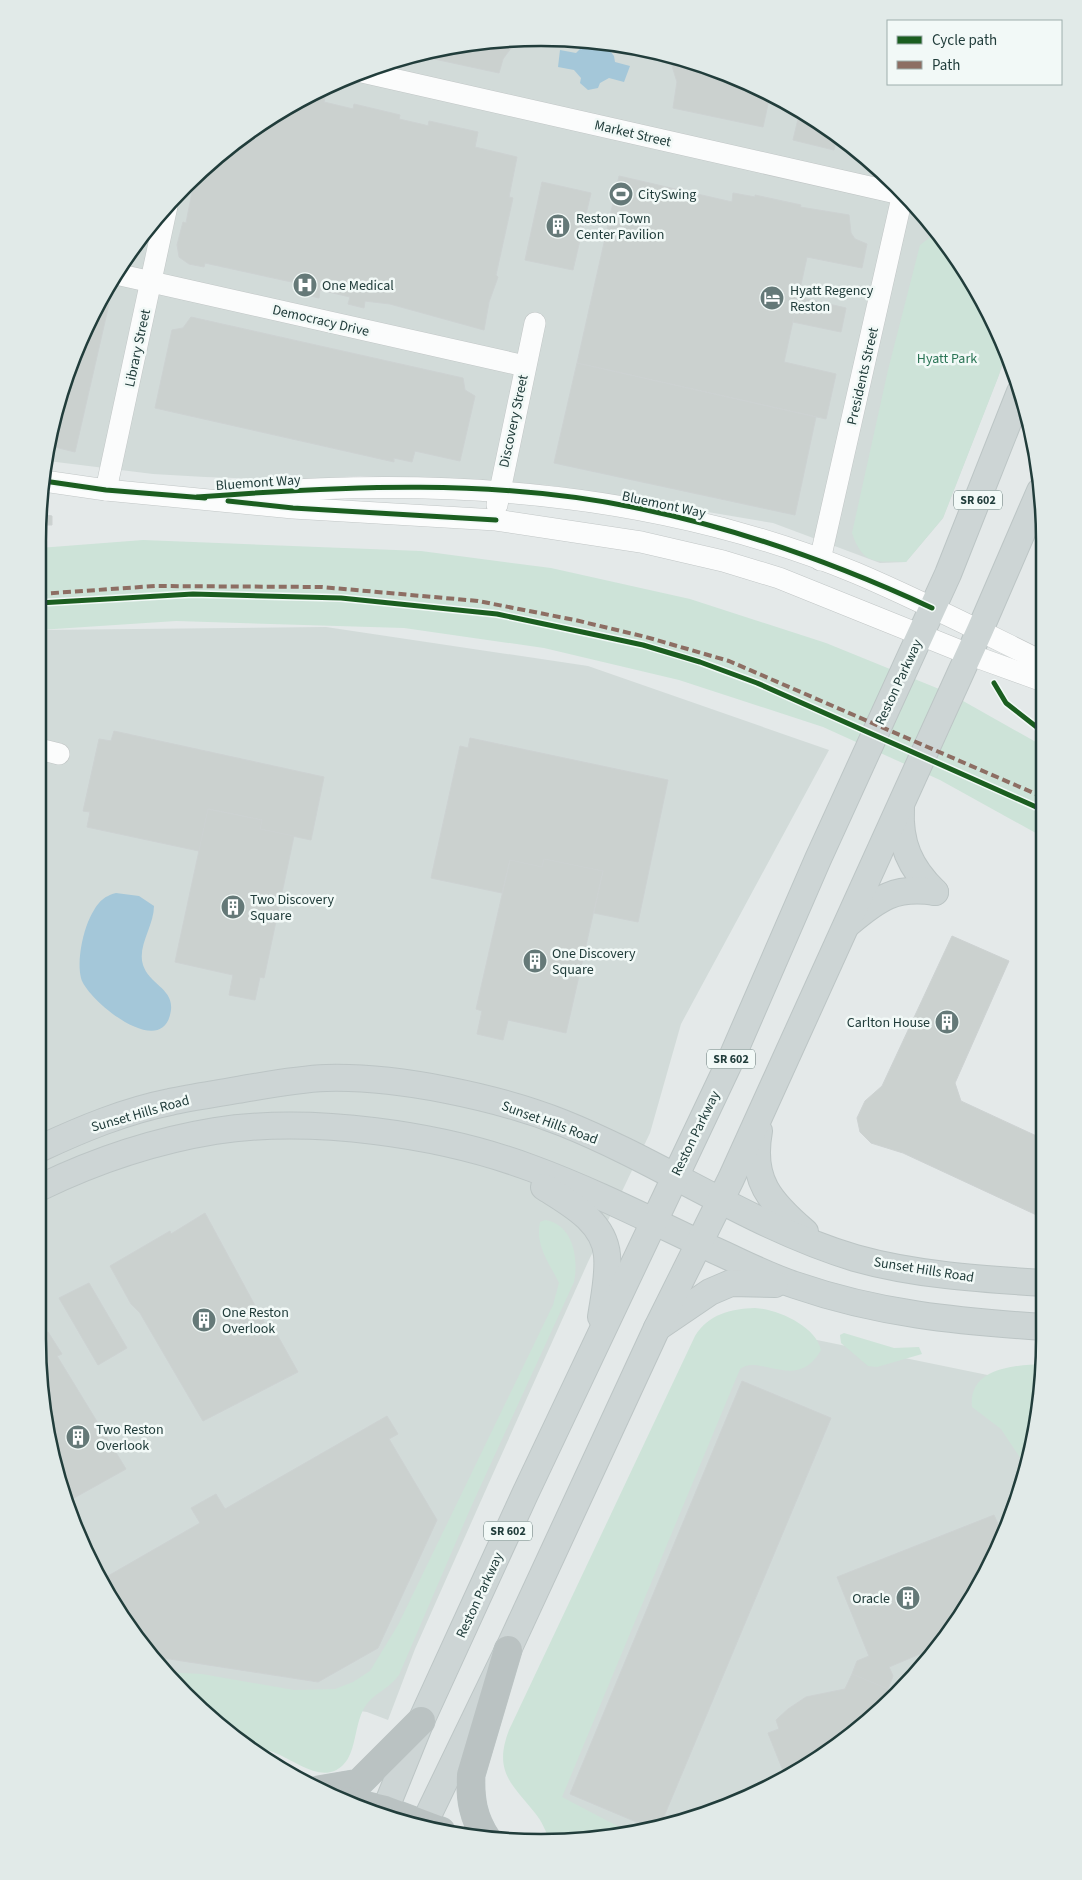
<svg xmlns="http://www.w3.org/2000/svg" width="1082" height="1880" font-family="'Source Sans 3',sans-serif">
	<rect width="100%" height="100%" fill="#e4e9e9"/>
	<!-- built -->
	<g fill="#d2dbd9">
		<path d="M541,38L639,47L733,76L820,122L897,185L977,289L1007,354L943,518L906,562L880,563L773,523L548,485L360,476L295,480L205,477L153,474L48,461L64,379L122,262L185,185L261,123L348,76L443,47Z"/>
		<path d="M326,627L588,666L829,750L681,1024L650,1133L588,1262L492,1476L415,1649L388,1720L367,1712L176,1685L141,1645L90,1562L64,1501L42,1405L39,630Z"/>
		<path d="M729,1322L1041,1386L1018,1501L960,1618L873,1718L793,1775L733,1804L640,1833L578,1841L521,1795Z"/>
	</g>
	<!-- green -->
	<g fill="#cde3d8">
		<path d="M929,238H938L977,289L1005,350L999,375L943,518L906,562C876,561 863,566 852,533L888,370L920,245Z"/>
		<path d="M143,540L421,551L551,568L690,599L826,643L949,693L1043,746V837L940,780L823,727L679,680L544,648L404,628L176,621L39,630V548Z"/>
		<path d="M545,1220C573,1224 579,1259 574,1282L471,1507L399,1675C389,1689 373,1694 366,1705C354,1722 357,1752 343,1765C324,1784 298,1763 280,1755C268,1749 255,1748 244,1743C236,1739 229,1731 223,1726C202,1709 182,1692 164,1672L202,1674L294,1690L335,1689L353,1682L370,1671L398,1625L553,1305L559,1283C549,1262 535,1246 540,1222Z"/>
		<path d="M755,1308C777,1309 816,1326 821,1350C797,1393 759,1353 740,1369L562,1797L621,1828L627,1834L574,1841H550C546,1832 542,1821 535,1813C512,1784 493,1772 509,1730L695,1336C709,1314 730,1309 755,1308Z"/>
		<path d="M844,1333L894,1348L919,1347L922,1354L877,1367L868,1366L841,1343L840,1335Z"/>
		<path d="M1043,1364V1372L1025,1465L1001,1429L972,1407C968,1368 1015,1365 1043,1364Z"/>
	</g>
	<!-- water -->
	<g fill="#a4c7d9">
		<path d="M590,42L606,46L614,56L615,62L630,66L624,82L609,78L600,83L598,88L588,90L580,83L581,78L574,70L558,67L560,50L576,53L584,45Z"/>
		<path d="M116,893L139,896L154,906C154,926 137,946 143,965C150,986 177,989 170,1015C159,1059 86,999 81,978C77,962 82,937 88,922C95,907 100,897 116,893Z"/>
	</g>
	<!-- building -->
	<g fill="#cbd1cf" stroke="#cdd2d2">
		<path d="M517,40L503,59L499,73L416,55L442,47Z"/>
		<path d="M669,56L733,76L770,95L763,127L673,108L677,82Z"/>
		<path d="M313,94L325,97L324,102L353,109L354,104L400,115L399,119L425,125L428,126L429,121L478,132L475,147L517,157L509,197L513,198L496,275L498,277L489,302L484,330L390,304L365,301L364,308L348,304L350,297L320,290L319,298L303,294L305,285L205,263L204,267L189,264L179,257L177,245L183,222L186,223L195,177L261,123Z"/>
		<path d="M800,111L820,122L847,144L836,141L834,150L793,140Z"/>
		<path d="M619,176L732,202L733,193L755,197V195L801,205L800,207L849,215L851,233L855,239L867,244L862,268L807,257L784,362L836,374L826,419L577,363Z"/>
		<path d="M542,182L591,193L573,270L525,260Z"/>
		<path d="M798,297L846,308L841,332L793,322Z"/>
		<path d="M102,303L109,304L75,452L51,446L64,379Z"/>
		<path d="M191,317L463,378L465,390L475,396L460,461L415,451L412,462L394,458V462L155,408L172,330L183,328Z"/>
		<path d="M577,363L816,417L795,515L554,463Z"/>
		<path d="M39,509L46,510L47,515L52,516V525H39Z"/>
		<path d="M114,731L324,777L311,840L260,829L262,820L208,809L199,851L87,827L90,812L83,811L99,739L111,741Z"/>
		<path d="M470,738L668,780L638,922L594,913L603,871L544,859L542,867L510,860L502,893L431,878L460,746L468,748Z"/>
		<path d="M208,809L262,820L260,829L294,836L264,978L260,977L255,1000L229,995L233,975L175,962Z"/>
		<path d="M544,859L603,871L566,1033L508,1020L503,1040L477,1034L482,1011L476,1009L510,860L542,867Z"/>
		<path d="M952,936L1009,961L955,1083L961,1101L1043,1139V1218L903,1153L871,1143L860,1132L857,1118L865,1101L882,1086Z"/>
		<path d="M205,1213L271,1335L275,1331L298,1372L203,1421L140,1313L131,1304L110,1266L170,1231L171,1234Z"/>
		<path d="M89,1283L127,1348L98,1365L59,1298Z"/>
		<path d="M42,1332H48L62,1354L57,1356L126,1469L65,1503L42,1405Z"/>
		<path d="M742,1381L831,1418L660,1826L653,1829L570,1794Z"/>
		<path d="M387,1416L398,1434L389,1439L437,1520L378,1648L318,1682L150,1656L141,1645L101,1580L200,1523L191,1508L216,1494L225,1509Z"/>
		<path d="M994,1515L1002,1533L960,1618L934,1648L889,1667L893,1676L888,1689L852,1674L857,1661L869,1656L837,1577Z"/>
		<path d="M852,1674L888,1689L882,1704L867,1709L871,1719L786,1778L768,1733L779,1729L776,1720L788,1709L806,1697L845,1689Z"/>
	</g>
	<g fill="none" stroke-linecap="round" stroke-linejoin="round">
		<defs>
			<g id="minor">
				<path d="M362,72L905,195"/>
				<path d="M116,274L525,366"/>
				<path d="M44,481L106,490L293,508L496,520L641,542L723,561L779,578L968,654L1043,681"/>
				<path d="M106,490L167,206"/>
				<path d="M250,493C455,477 664,494 856,573C920,600 982,632 1043,662"/>
				<path d="M497,505L535,323"/>
				<path d="M820,560L903,193"/>
				<path d="M39,749L59,754"/>
			</g>
			<g id="major">
				<path d="M901,808C899,843 910,868 935,892"/>
				<path d="M849,923C879,898 895,886 935,892"/>
				<path d="M759,1131C750,1180 770,1202 805,1232"/>
				<path d="M41,1148C82,1129 125,1111 170,1102C192,1097 215,1094 237,1090C267,1085 297,1079 326,1078C398,1076 497,1097 563,1123C663,1163 752,1227 855,1258C915,1275 981,1279 1043,1283"/>
				<path d="M41,1187C97,1160 154,1141 215,1131C312,1116 440,1134 531,1168C594,1191 654,1222 714,1250C741,1262 767,1276 795,1285C879,1314 956,1321 1043,1327"/>
				<path d="M544,1187C569,1203 604,1221 607,1255C609,1275 604,1297 601,1317"/>
				<path d="M657,1328L710,1292L731,1283L775,1284"/>
				<path d="M383,1815L421,1721L525,1494L732,1057L818,859L948,574L1020,392"/>
				<path d="M422,1828L508,1650L657,1328L731,1179L980,630L1040,491"/>
			</g>
			<g id="highway">
				<path d="M318,1790L359,1783L421,1721"/>
				<path d="M345,1801L385,1810L441,1831"/>
				<path d="M487,1839C473,1818 470,1799 471,1775L508,1650"/>
			</g>
		</defs>
		<!-- minor casing -->
		<use href="#minor" stroke="#c1c6c6" stroke-width="22"/>
		<!-- major casing -->
		<use href="#major" stroke="#bcc5c5" stroke-width="28"/>
		<!-- highway casing -->
		<use href="#highway" stroke="#bcc5c5" stroke-width="29"/>
		<!-- minor -->
		<use href="#minor" stroke="#fbfcfc" stroke-width="21"/>
		<!-- major -->
		<use href="#major" stroke="#cdd5d5" stroke-width="26"/>
		<!-- highway -->
		<use href="#highway" stroke="#bac2c2" stroke-width="28"/>
		<!-- quiet -->
		<path stroke="#8d6e63" stroke-width="4" stroke-dasharray="8 4" stroke-linecap="butt" d="M39,594L155,586L322,587L478,601L575,620L646,637L729,661L1043,797"/>
		<defs>
			<g id="cycleway">
				<path d="M44,481L106,490L205,498"/>
				<path d="M197,497C344,486 497,478 642,509C743,530 839,565 932,608"/>
				<path d="M228,501L293,508L496,520"/>
				<path d="M39,603L193,594L341,598L497,614L587,633L643,645L700,662L757,683L1043,810"/>
				<path d="M994,683L1006,703L1043,732"/>
			</g>
		</defs>
		<!-- cycleway casing -->
		<use href="#cycleway" stroke="#f2f9f7" stroke-width="8"/>
		<!-- cycleway -->
		<use href="#cycleway" stroke="#1b5e20" stroke-width="5"/>
	</g>
	<!-- icons -->
	<defs>
		<symbol id="stadium-disc" viewBox="-11 -11 22 22"><circle r="9.5" fill="#657978" stroke="#f2f9f7"/><path d="M0-5a6.5 5 0 1 0 0 10a6.5 5 0 1 0 0-10ZM-3.5-1.8h7v3.6h-7Z" fill="#fff"/></symbol>
		<symbol id="building-disc" viewBox="-11 -11 22 22"><circle r="9.5" fill="#657978" stroke="#f2f9f7"/><path d="M-4-6H4V6H1V3H-1V6H-4ZM-2.5-4.3h1.7v1.8h-1.7ZM.8-4.3h1.7v1.8H.8ZM-2.5-1h1.7V.8h-1.7ZM.8-1h1.7V.8H.8Z" fill="#fff"/></symbol>
		<symbol id="hospital-disc" viewBox="-11 -11 22 22"><circle r="9.5" fill="#657978" stroke="#f2f9f7"/><path d="M-5-5h3v3.5h4V-5h3V5h-3V1.5h-4V5h-3Z" fill="#fff"/></symbol>
		<symbol id="hotel-disc" viewBox="-11 -11 22 22"><circle r="9.5" fill="#657978" stroke="#f2f9f7"/><path d="M-6-4.5h1.5V1H6V5H4.5V3h-9V5H-6ZM-4 0a1.8 1.8 0 1 1 3.6 0ZM.5 0V-2.5h3Q6-2.5 6 0Z" fill="#fff"/></symbol>
	</defs>
	<g fill-rule="evenodd">
		<use href="#stadium-disc" x="607" y="180" width="28" height="28"/>
		<use href="#building-disc" x="544" y="212" width="28" height="28"/>
		<use href="#hospital-disc" x="291" y="271" width="28" height="28"/>
		<use href="#hotel-disc" x="758" y="284" width="28" height="28"/>
		<use href="#building-disc" x="219" y="893" width="28" height="28"/>
		<use href="#building-disc" x="521" y="947" width="28" height="28"/>
		<use href="#building-disc" x="933" y="1008" width="28" height="28"/>
		<use href="#building-disc" x="190" y="1306" width="28" height="28"/>
		<use href="#building-disc" x="64" y="1423" width="28" height="28"/>
		<use href="#building-disc" x="894" y="1584" width="28" height="28"/>
	</g>
	<g text-anchor="middle" stroke-width="5" stroke-linejoin="round" paint-order="stroke">
		<!-- shield labels -->
		<g fill="#f2f9f7" stroke="#607573" stroke-width="1">
			<rect x="954" y="490.5" width="48" height="19" rx="4"/>
			<rect x="707" y="1049.5" width="48" height="19" rx="4"/>
			<rect x="484" y="1521.5" width="48" height="19" rx="4"/>
		</g>
		<g font-size="12" font-weight="bold" fill="#213d3b">
			<text x="978" y="504">SR 602</text>
			<text x="731" y="1063">SR 602</text>
			<text x="508" y="1535">SR 602</text>
		</g>
		<!-- street labels -->
		<g font-size="14" fill="#213d3b" stroke="#f2f9f7">
			<text transform="translate(633 133) rotate(13)" y="5">Market Street</text>
			<text transform="translate(321 320) rotate(13)" y="5">Democracy Drive</text>
			<text transform="translate(137 348) rotate(-78)" y="5">Library Street</text>
			<text transform="translate(862 376) rotate(-77)" y="5">Presidents Street</text>
			<text transform="translate(513 421) rotate(-78)" y="5">Discovery Street</text>
			<text transform="translate(258 482) rotate(-4)" y="5">Bluemont Way</text>
			<text transform="translate(664 504) rotate(12)" y="5">Bluemont Way</text>
			<text transform="translate(898 682) rotate(-65)" y="5">Reston Parkway</text>
			<text transform="translate(140 1113) rotate(-16)" y="5">Sunset Hills Road</text>
			<text transform="translate(550 1122) rotate(20)" y="5">Sunset Hills Road</text>
			<text transform="translate(695 1133) rotate(-64)" y="5">Reston Parkway</text>
			<text transform="translate(924 1269) rotate(9)" y="5">Sunset Hills Road</text>
			<text transform="translate(479 1595) rotate(-65)" y="5">Reston Parkway</text>
		</g>
		<!-- poi labels -->
		<g font-size="14" fill="#213d3b" stroke="#f2f9f7" text-anchor="start">
			<text x="638" y="199">CitySwing</text>
			<text x="576" y="223">Reston Town<tspan x="576" dy="16">Center Pavilion</tspan></text>
			<text x="322" y="290">One Medical</text>
			<text x="790" y="295">Hyatt Regency<tspan x="790" dy="16">Reston</tspan></text>
			<text x="250" y="904">Two Discovery<tspan x="250" dy="16">Square</tspan></text>
			<text x="552" y="958">One Discovery<tspan x="552" dy="16">Square</tspan></text>
			<text x="930" y="1027" text-anchor="end">Carlton House</text>
			<text x="222" y="1317">One Reston<tspan x="222" dy="16">Overlook</tspan></text>
			<text x="96" y="1434">Two Reston<tspan x="96" dy="16">Overlook</tspan></text>
			<text x="890" y="1603" text-anchor="end">Oracle</text>
		</g>
		<!-- park labels -->
		<g font-size="14" fill="#2b7556" stroke="#f2f9f7">
			<text x="947" y="363">Hyatt Park</text>
		</g>
	</g>
	<!-- crop -->
	<path d="M0 0H1082V1880H0ZM541 46H541A495 495 0 0 1 1036 541V1339A495 495 0 0 1 541 1834H541A495 495 0 0 1 46 1339V541A495 495 0 0 1 541 46Z" fill="#e1eae8" fill-rule="evenodd"/>
	<path fill="none" stroke="#213d3b" stroke-width="2.5" d="M541 46H541A495 495 0 0 1 1036 541V1339A495 495 0 0 1 541 1834H541A495 495 0 0 1 46 1339V541A495 495 0 0 1 541 46Z"/>
	<!-- legend -->
	<rect x="887" y="20" width="175" height="65" fill="#f2f9f7" stroke="#9eaeac"/>
	<rect x="897" y="36" width="25" height="8" fill="#1b5e20" stroke="#9eaeac"/>
	<text x="932" y="45" font-size="15" fill="#213d3b">Cycle path</text>
	<rect x="897" y="61" width="25" height="8" fill="#8d6e63" stroke="#9eaeac"/>
	<text x="932" y="70" font-size="15" fill="#213d3b">Path</text>
</svg>
